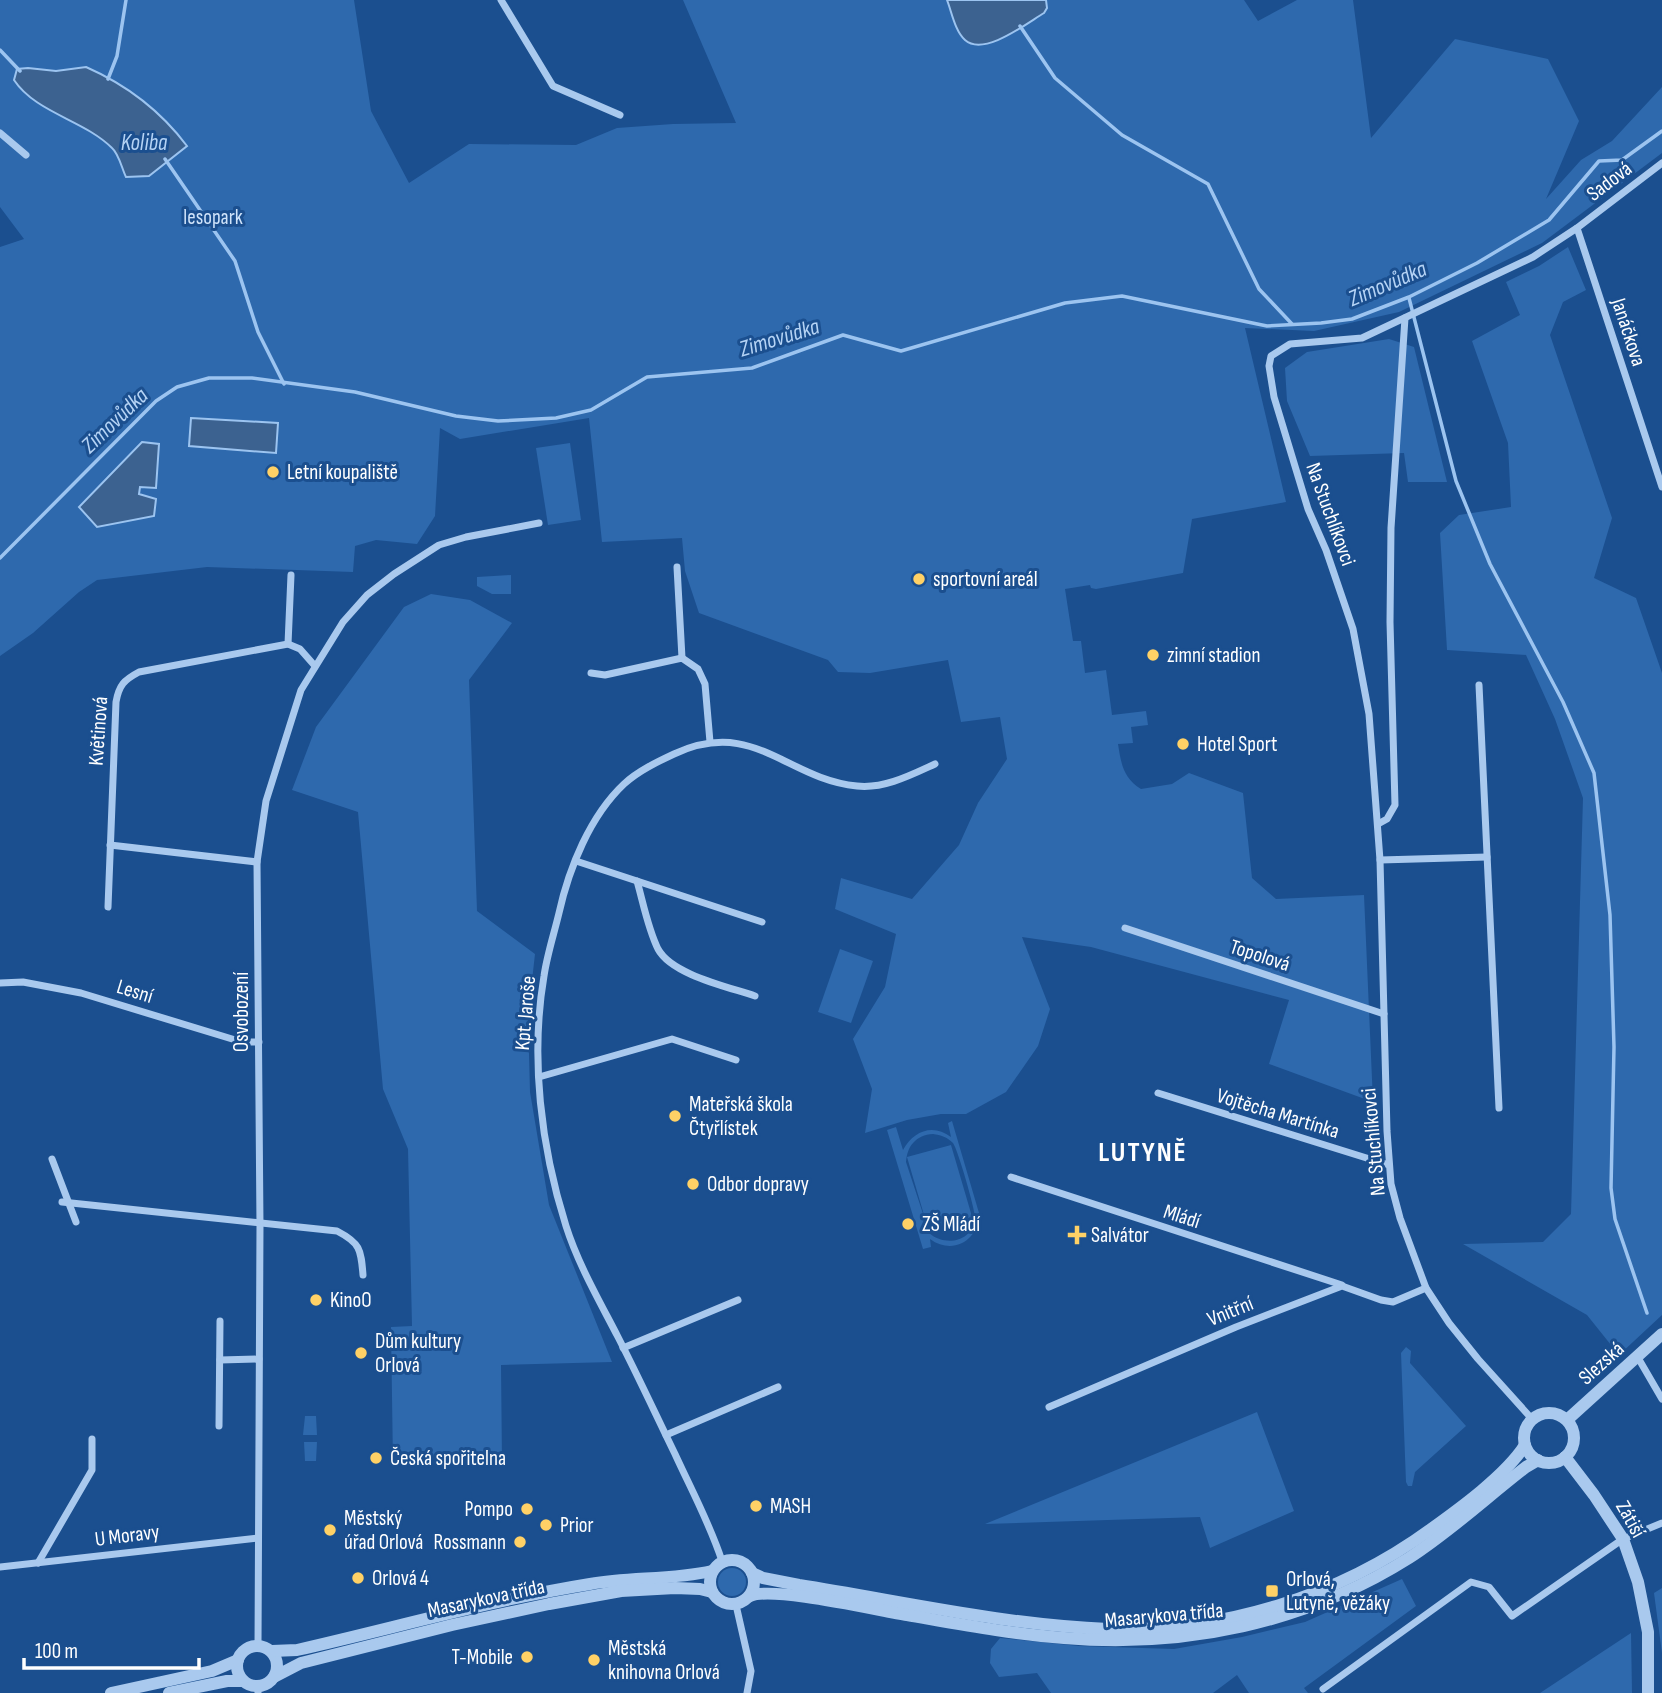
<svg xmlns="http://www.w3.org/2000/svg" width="1662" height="1693" font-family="'Sofia Sans Condensed',sans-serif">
	<rect width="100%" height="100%" fill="#1b4f8f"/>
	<!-- green -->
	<g fill="#2e69ad" fill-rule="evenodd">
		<path d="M0,0H354L371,111L409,183L469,144L576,145L617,128L673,124L736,123L683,0H1244L1258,21L1297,0H1353L1371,138L1455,39L1548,59L1579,121L1546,199L1581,160L1612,141L1662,87V153L1542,243L1399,312L1314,331L1245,328L1286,502L1192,519L1183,573L1096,589L1091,588L1090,585L1065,589L1073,641H1081L1085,673L1106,670L1112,715L1146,711L1148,725L1131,727L1133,743L1118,744C1121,763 1123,778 1141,789L1172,784L1189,773L1243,793L1252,878L1276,899L1364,895L1373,1102L1269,1064L1289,1000L1091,947L1022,937L1050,1009L1038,1046L1006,1092L966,1114H941L907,1120L865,1133L872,1089L853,1039L885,987L896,934L835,909L841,878L912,899L959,845L978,803L1007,759L1000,717L961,722L948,660L870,673L838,672L828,660L699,613L685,571L682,538L602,542L589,418L460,439L440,428L435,516L417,544L376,540L355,546L353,572L207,567L97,580L79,592L33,633L0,656V247L24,239L0,207Z"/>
		<path d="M1568,247L1586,290L1563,302L1550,335L1612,518L1594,578L1636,598L1662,673V1315L1619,1355L1587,1315L1463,1244L1543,1242L1571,1214L1583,798L1555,719L1526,655L1447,650L1440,533L1459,515L1511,507L1508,443L1472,341L1520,315L1506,282L1539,266Z"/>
		<path d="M1389,339L1414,347L1447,482H1408L1404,453L1310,456L1287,401L1285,368L1307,352Z"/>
		<path d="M570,443L581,520L548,525L536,448Z"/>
		<path d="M511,575V594H492L477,586V577Z"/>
		<path d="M431,594L470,600L512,623L469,680L477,911L535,954L528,1016L530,1092L549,1205L612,1362L501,1365L502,1463L393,1465L391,1327L412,1326L408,1149L383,1089L358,812L292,790L316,727L404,607Z"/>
		<path d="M840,949L873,961L851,1023L818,1012Z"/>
		<path d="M952,1121L979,1213C979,1240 953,1256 930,1239L931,1247L923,1249L887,1130L896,1127L903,1150C913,1131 933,1123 951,1137L948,1123ZM933,1134C941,1135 947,1137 953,1143C958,1150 975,1209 975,1218C973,1242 945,1247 929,1233L973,1220L951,1145L907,1157L929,1232L906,1162C907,1146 916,1135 933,1134Z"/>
		<path d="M1406,1347L1411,1351L1410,1363L1466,1426L1415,1472L1412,1486H1408L1406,1482L1401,1353Z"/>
		<path d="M1257,1412L1294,1511L1210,1548L1200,1517L985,1524Z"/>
		<path d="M305,1416H316L317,1435H303Z"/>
		<path d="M304,1442H317L316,1461H305Z"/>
		<circle cx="732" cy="1582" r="14"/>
		<path d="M1402,1579L1416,1606L1304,1688L1308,1693H1249L1237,1675L1213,1693H1051L1037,1673L999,1677L990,1663L991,1649L1000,1638L1079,1646L1174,1649L1242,1637L1305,1622Z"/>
		<path d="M1662,1588V1653L1654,1593Z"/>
		<path d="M1631,1633L1632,1693H1540Z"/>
	</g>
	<!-- water -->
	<g fill="#3c6290" stroke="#9cc4f0" stroke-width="2">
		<path d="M947,0H1046L1047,8L1044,13C1027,23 984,57 965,40C955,31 952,13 947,0Z"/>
		<path d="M86,67C127,85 160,110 187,146L149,176L126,177C122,169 119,154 112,148C84,120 36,113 14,80L17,69L28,68L56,71Z"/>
		<path d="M191,418L278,423L276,453L189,446Z"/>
		<path d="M142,442L159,444L156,488L140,487L139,494L156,499L154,516L97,527L79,507Z"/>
	</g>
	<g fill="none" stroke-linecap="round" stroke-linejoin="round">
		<!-- stream -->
		<g stroke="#9cc4f0" stroke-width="3.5">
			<path d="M1020,26L1055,78L1122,135L1208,184L1259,289L1292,324"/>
			<path d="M0,50L20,71"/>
			<path d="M108,79L117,56L126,0"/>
			<path d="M165,159L235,261L258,332L284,384"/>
			<path d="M1409,298L1456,481L1490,564L1563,702L1594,773L1610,915L1614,1047L1611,1188L1615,1219L1647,1313"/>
			<path d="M0,558L156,401L177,387L209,378H252L355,392L456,416L498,421L556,418L591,410L647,377L752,368L843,335L901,351L1065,303L1122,296L1267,326L1321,323L1352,319L1409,297L1477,263L1549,220L1599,161L1622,160L1662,131"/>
		</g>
		<!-- minor -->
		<g stroke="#a9c9ee" stroke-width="7">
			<path d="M501,0L553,86L620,115"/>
			<path d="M0,133L26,155"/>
			<path d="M1577,228L1662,487"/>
			<path d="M677,567L682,658"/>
			<path d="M288,644L291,575"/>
			<path d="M591,673L605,675L682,658L698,669L705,684L710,742"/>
			<path d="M1479,685L1499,1108"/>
			<path d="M1378,824L1387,819L1395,805L1390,622L1391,528L1405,318"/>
			<path d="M110,845L257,862"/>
			<path d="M1380,860L1487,857"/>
			<path d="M576,861L762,922"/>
			<path d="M637,881C643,902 648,929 658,949C672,975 729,987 755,996"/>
			<path d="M108,907L116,702C119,685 124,680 139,672L288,644L300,649L315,666"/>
			<path d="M1125,928L1384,1014"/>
			<path d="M0,983L23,982L81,993L242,1042H259"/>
			<path d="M539,1077L672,1039L736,1060"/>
			<path d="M1158,1093L1389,1165"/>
			<path d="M52,1159L76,1222"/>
			<path d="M1011,1177L1342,1285"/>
			<path d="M62,1202L337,1231C360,1243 361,1249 363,1275"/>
			<path d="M623,1348L738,1300"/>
			<path d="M1637,1356L1662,1399"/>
			<path d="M220,1360L259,1359"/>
			<path d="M1049,1407L1236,1327L1342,1286L1381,1300L1393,1302L1426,1288"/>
			<path d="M1532,1419L1478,1359L1449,1323L1426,1288L1400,1218L1391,1184L1387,1131L1380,860L1369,714L1353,629L1326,550L1308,509L1274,397L1269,366L1271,356L1290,344L1362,338L1533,257L1577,228L1662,163"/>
			<path d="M219,1426L220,1321"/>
			<path d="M666,1435L778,1387"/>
			<path d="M722,1561C710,1524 691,1489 675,1454C656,1415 638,1376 618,1337C600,1302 578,1264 566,1226C541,1147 530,1058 544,976C547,955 554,934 559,913C569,868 590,816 624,784C638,771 657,762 674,754C754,717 786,779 857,786C884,789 911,775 935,764"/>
			<path d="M38,1563L92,1470V1439"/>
			<path d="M0,1567L258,1538"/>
			<path d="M736,1605L751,1671L747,1693"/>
			<path d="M258,1646L260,1225L257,862L266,801L301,690L343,622L367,595L394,574L439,545L466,537L539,523"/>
			<path d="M1323,1689L1471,1582L1489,1587L1512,1616L1623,1539L1662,1523"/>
			<path d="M258,1693V1686"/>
		</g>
		<!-- tertiary -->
		<g stroke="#a9c9ee" stroke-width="12">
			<circle cx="1549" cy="1438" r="25"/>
			<path d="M1567,1420L1662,1334"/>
			<path d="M1565,1457L1594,1495L1623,1539L1638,1582L1648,1632V1693"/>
			<circle cx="732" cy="1582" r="22"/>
			<path d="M752,1573L763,1578L799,1585C901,1601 1004,1625 1108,1629C1222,1632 1338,1597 1431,1529C1459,1509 1506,1475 1525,1445"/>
			<path d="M750,1596C773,1586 876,1610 907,1615C959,1624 1011,1634 1064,1638C1185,1648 1306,1623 1409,1558C1451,1531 1487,1497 1526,1467L1538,1460"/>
			<circle cx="257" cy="1666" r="20"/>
			<path d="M272,1651L297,1650C394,1628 491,1600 590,1584C630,1577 672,1580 712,1571"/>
			<path d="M274,1677L301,1663L452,1625L549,1604L621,1591L675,1588L700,1589L712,1592"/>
			<path d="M111,1693L212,1671L238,1660"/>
			<path d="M169,1693L227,1681H243"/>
		</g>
	</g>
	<!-- markers -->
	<g fill="#ffd166" stroke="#1b4f8f" stroke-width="2.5">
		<circle cx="273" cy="472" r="7"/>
		<circle cx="919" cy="579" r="7"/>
		<circle cx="1153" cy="655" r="7"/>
		<circle cx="1183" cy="744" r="7"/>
		<circle cx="675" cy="1116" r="7"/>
		<circle cx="693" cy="1184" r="7"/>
		<circle cx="908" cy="1224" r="7"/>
		<path d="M1073.5 1224.5h7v7h7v7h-7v7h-7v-7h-7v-7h7z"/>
		<circle cx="316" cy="1300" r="7"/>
		<circle cx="361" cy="1353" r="7"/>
		<circle cx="376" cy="1458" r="7"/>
		<circle cx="756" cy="1506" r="7"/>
		<circle cx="527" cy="1509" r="7"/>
		<circle cx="546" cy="1525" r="7"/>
		<circle cx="330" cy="1530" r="7"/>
		<circle cx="520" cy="1542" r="7"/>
		<circle cx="358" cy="1578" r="7"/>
		<rect x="1265" y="1584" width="14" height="14" rx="3.5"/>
		<circle cx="527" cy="1657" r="7"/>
		<circle cx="594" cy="1660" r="7"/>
	</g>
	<g text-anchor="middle" stroke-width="6" stroke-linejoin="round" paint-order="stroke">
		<!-- street labels -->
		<g font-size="21" fill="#fff" stroke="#1b4f8f">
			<text transform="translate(1609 181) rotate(-37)" y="7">Sadová</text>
			<text transform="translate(1629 332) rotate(72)" y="7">Janáčkova</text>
			<text transform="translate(1331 514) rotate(70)" y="7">Na Stuchlíkovci</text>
			<text transform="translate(98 731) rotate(-86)" y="7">Květinová</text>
			<text transform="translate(1260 955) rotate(18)" y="7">Topolová</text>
			<text transform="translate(135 991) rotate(17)" y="7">Lesní</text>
			<text transform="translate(241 1012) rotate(-90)" y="7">Osvobození</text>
			<text transform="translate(525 1013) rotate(-85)" y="7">Kpt. Jaroše</text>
			<text transform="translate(1278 1113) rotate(17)" y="7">Vojtěcha Martínka</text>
			<text transform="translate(1373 1142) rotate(-95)" y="7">Na Stuchlíkovci</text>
			<text transform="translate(1182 1216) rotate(18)" y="7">Mládí</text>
			<text transform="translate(1230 1311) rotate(-22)" y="7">Vnitřní</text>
			<text transform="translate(1601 1363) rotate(-42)" y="7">Slezská</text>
			<text transform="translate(1631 1519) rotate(61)" y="7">Zátiší</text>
			<text transform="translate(127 1535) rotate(-7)" y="7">U Moravy</text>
			<text transform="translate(486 1598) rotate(-12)" y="7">Masarykova třída</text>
			<text transform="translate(1164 1615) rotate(-5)" y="7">Masarykova třída</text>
		</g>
		<!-- park labels -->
		<g font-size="21" fill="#cfe3fa" stroke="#1b4f8f">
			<text x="213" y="224">lesopark</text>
		</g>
		<!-- poi labels -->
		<g font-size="21" fill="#fff" stroke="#1b4f8f" text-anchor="start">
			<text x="287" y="479">Letní koupaliště</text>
			<text x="933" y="586">sportovní areál</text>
			<text x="1167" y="662">zimní stadion</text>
			<text x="1197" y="751">Hotel Sport</text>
			<text x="689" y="1111">Mateřská škola<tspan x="689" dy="24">Čtyřlístek</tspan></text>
			<text x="707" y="1191">Odbor dopravy</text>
			<text x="922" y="1231">ZŠ Mládí</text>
			<text x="1091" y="1242">Salvátor</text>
			<text x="330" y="1307">KinoO</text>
			<text x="375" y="1348">Dům kultury<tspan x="375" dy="24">Orlová</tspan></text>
			<text x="390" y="1465">Česká spořitelna</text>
			<text x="770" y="1513">MASH</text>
			<text x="513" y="1516" text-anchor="end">Pompo</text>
			<text x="344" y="1525">Městský<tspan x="344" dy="24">úřad Orlová</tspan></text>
			<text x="560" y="1532">Prior</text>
			<text x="506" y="1549" text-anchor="end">Rossmann</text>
			<text x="372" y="1585">Orlová 4</text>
			<text x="1286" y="1586">Orlová,<tspan x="1286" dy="24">Lutyně, věžáky</tspan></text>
			<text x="608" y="1655">Městská<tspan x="608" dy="24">knihovna Orlová</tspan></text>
			<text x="513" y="1664" text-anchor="end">T-Mobile</text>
		</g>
		<!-- water labels -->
		<g font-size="23" font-style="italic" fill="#b5d3f5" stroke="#1b4f8f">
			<text x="144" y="150">Koliba</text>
			<text transform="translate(1387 283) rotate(-23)" y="8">Zimovůdka</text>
			<text transform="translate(779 337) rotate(-17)" y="8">Zimovůdka</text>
			<text transform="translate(114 420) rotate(-44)" y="8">Zimovůdka</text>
		</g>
		<!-- district labels -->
		<g font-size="28" font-weight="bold" letter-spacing="2" fill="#fff" stroke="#1b4f8f">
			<text x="1143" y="1161">LUTYNĚ</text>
		</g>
	</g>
	<!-- scale -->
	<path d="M24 1658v10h175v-10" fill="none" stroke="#ffffff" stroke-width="3.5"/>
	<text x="35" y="1658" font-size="21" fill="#ffffff" stroke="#1b4f8f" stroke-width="5" paint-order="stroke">100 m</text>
</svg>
